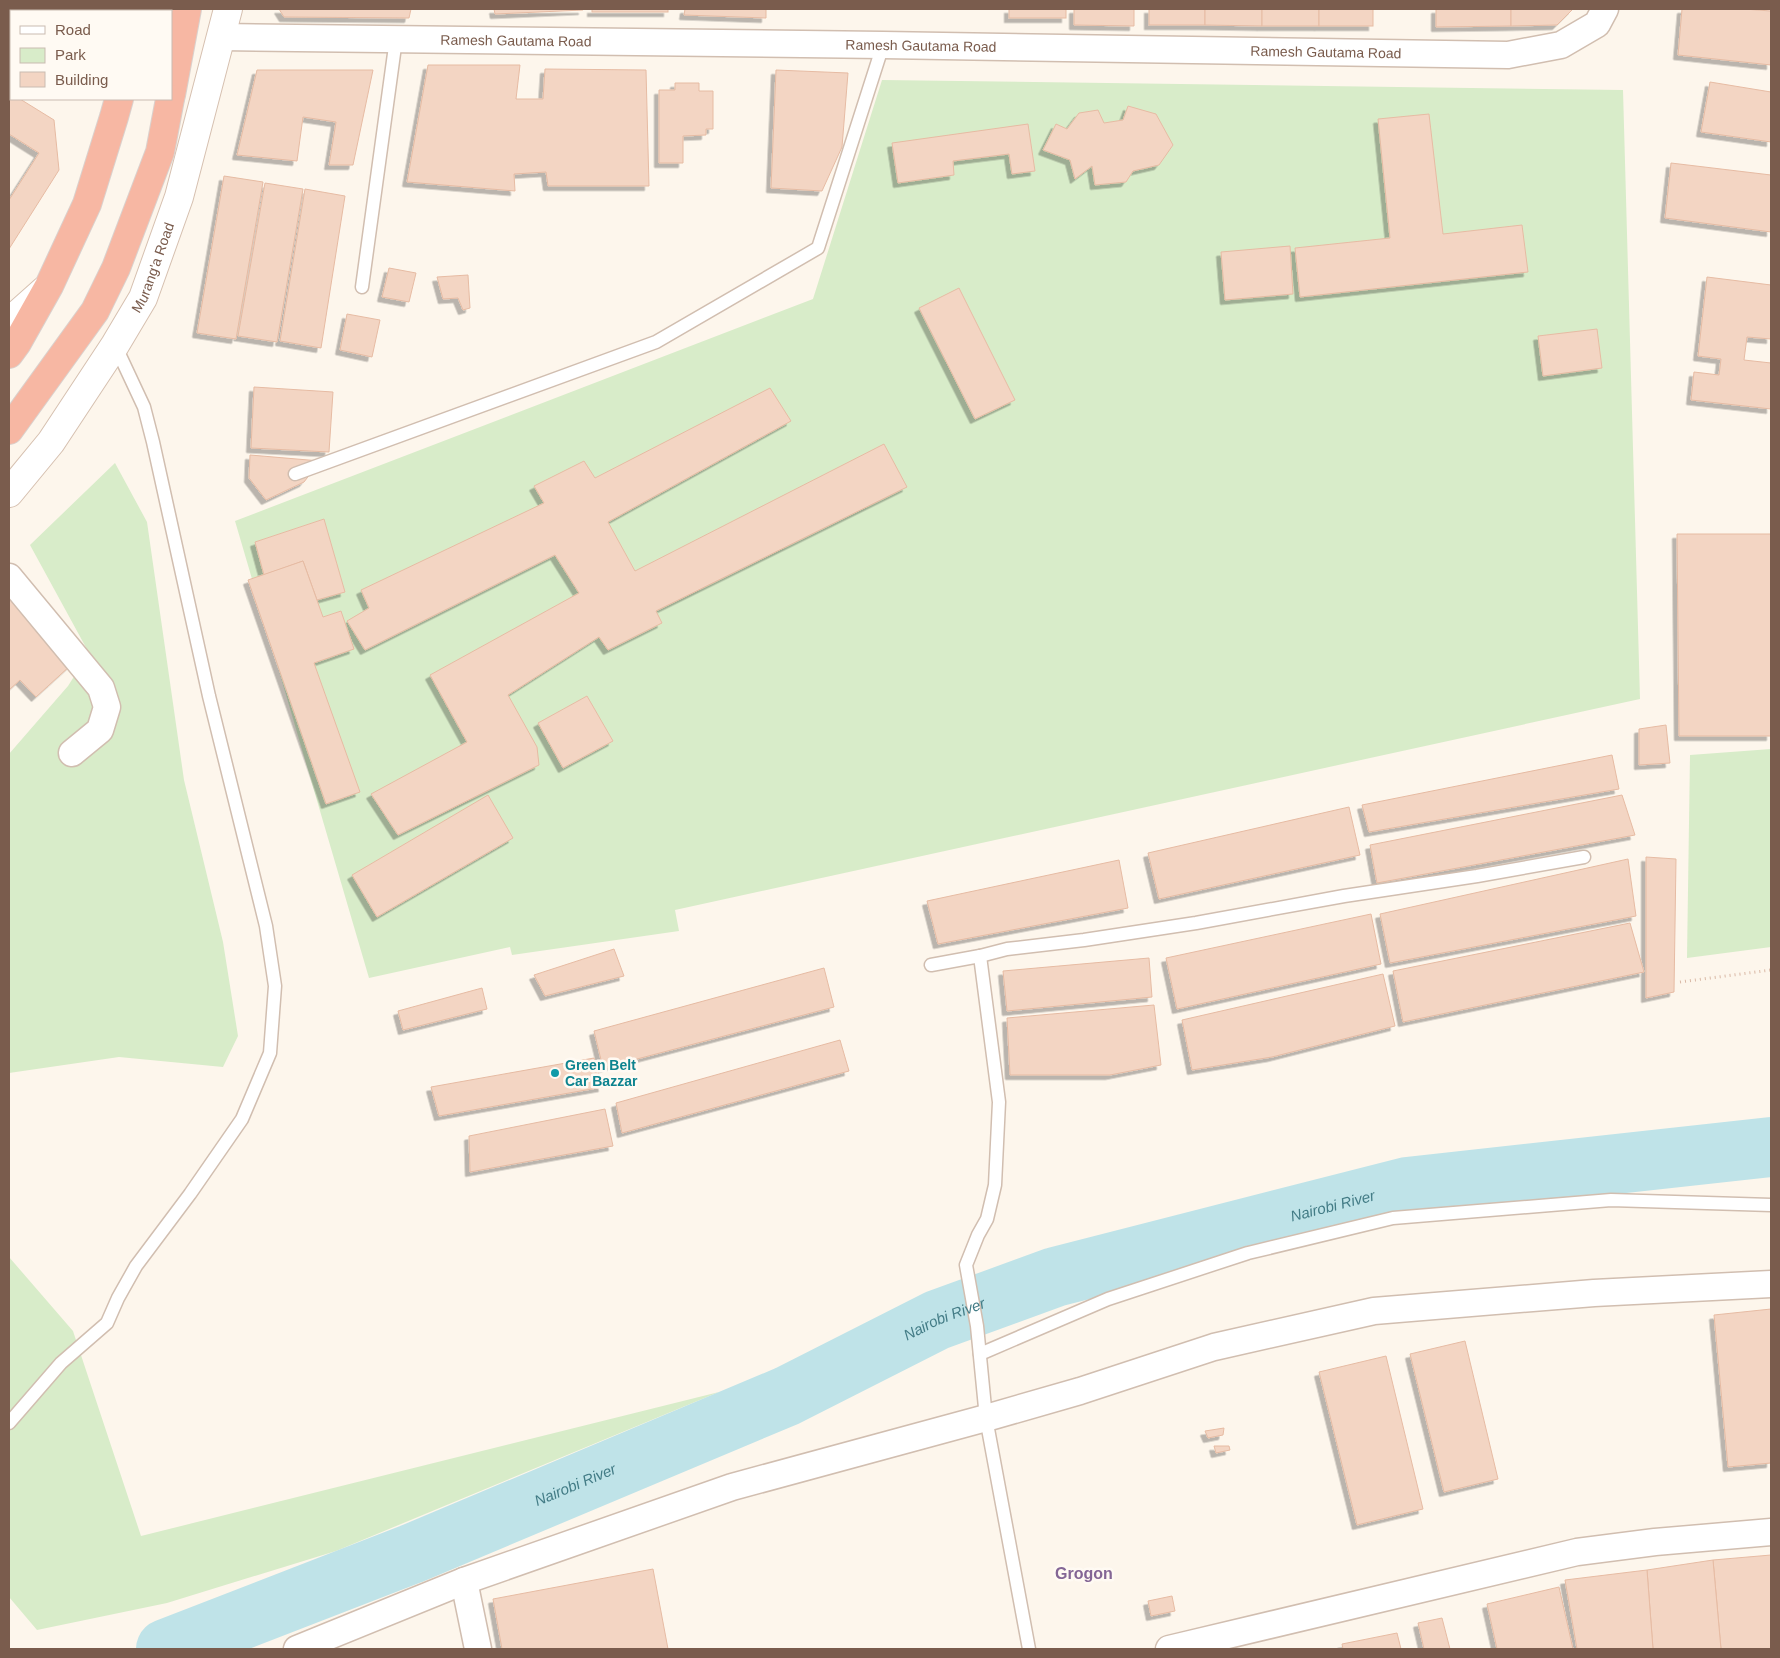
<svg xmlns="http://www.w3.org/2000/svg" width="1780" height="1658" font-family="Arial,sans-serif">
	<defs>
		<filter id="shadow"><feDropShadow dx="-4.5" dy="4.5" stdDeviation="0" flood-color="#0004"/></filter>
	</defs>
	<rect width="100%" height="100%" fill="#fdf6ec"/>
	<!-- green -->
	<g fill="#d8ecc9">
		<path d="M882,80L1623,90L1640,699L675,910L679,931L512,955L510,947L369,978L235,521L813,299Z"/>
		<path d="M115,463L147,522L184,780L223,942L238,1036L223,1067L119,1057L9,1073V754L68,686L89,653L30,545Z"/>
		<path d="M1771,749V947L1687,958L1690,755Z"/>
		<path d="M9,1257L73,1331L141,1536L719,1392L336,1551L167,1603L37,1630L9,1597Z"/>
	</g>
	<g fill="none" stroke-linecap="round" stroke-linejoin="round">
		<!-- river -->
		<path stroke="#bfe3e8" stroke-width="60" id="s1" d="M166,1649L411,1554L787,1396L937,1320L1055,1277L1407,1187L1771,1147"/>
	</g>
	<!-- building -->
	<g fill="#f3d5c3" stroke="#e6bba3" filter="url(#shadow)">
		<path d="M9,9H100L101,11H11V40L9,38Z"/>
		<path d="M279,9H411L409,18L284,17Z"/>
		<path d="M494,9H583V10L495,14Z"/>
		<rect x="592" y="9" width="76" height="3"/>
		<path d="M685,9H766V18L684,15Z"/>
		<rect x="1009" y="9" width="57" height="9"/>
		<path d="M1074,9H1134V26L1074,25Z"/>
		<rect x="1149" y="9" width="56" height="16"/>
		<path d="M1205,9H1262V26L1205,25Z"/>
		<rect x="1262" y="9" width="57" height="17"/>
		<rect x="1319" y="9" width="54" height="17"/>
		<path d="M1436,9H1511V26L1436,27Z"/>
		<path d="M1511,9H1573L1557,25L1511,26Z"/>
		<path d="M1682,9H1744L1771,11V65L1678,55Z"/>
		<path d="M428,65H520L516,99H543L545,69L646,70L649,186H548L546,172L514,174L515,191L407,182Z"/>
		<path d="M257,70H373L353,165H329L336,122L303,117L297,161L237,155Z"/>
		<path d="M776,70L848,73L842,147L822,191L771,188Z"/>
		<path d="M1710,82L1771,92V142L1701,132Z"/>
		<path d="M675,83H699V91H713V129H706V135L683,136V163H659V90H675Z"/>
		<path d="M9,91L11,93V99H20L54,120L59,170L9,249V200L39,153L9,134Z"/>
		<path d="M1128,106L1156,114L1173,145L1159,165L1133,171L1126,182L1095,185L1092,166L1075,179L1070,160L1043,150L1056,124L1067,129L1079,113L1098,110L1104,123L1123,120Z"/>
		<path d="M1429,114L1443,234L1522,225L1528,272L1300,297L1295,248L1390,238L1378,119Z"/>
		<path d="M1028,124L1035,171L1012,174L1009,154L953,161L954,175L898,183L892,143Z"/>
		<path d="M1671,163L1771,175V232L1665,218Z"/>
		<path d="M224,176L263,182L236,339L197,333Z"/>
		<path d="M265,183L303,189L277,342L238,336Z"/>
		<path d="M305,189L345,196L321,348L280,341Z"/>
		<path d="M1290,246L1293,294L1225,300L1221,252Z"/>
		<path d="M389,268L416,273L409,302L382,297Z"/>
		<path d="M468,275L470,308L463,310L458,298L443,299L437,277Z"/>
		<path d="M1707,277L1771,285V339L1747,337L1744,360L1771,363V409L1691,400L1694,372L1719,375L1721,359L1698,356Z"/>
		<path d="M959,288L1015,400L975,419L919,308Z"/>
		<path d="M347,314L380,320L372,357L340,350Z"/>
		<path d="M1597,329L1602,368L1543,376L1538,336Z"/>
		<path d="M254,387L333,392L329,452L251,448Z"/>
		<path d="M770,388L791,421L608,522L635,571L884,444L907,487L656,611L662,623L608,650L599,637L508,695L537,747L539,765L398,835L371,794L467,742L430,675L579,593L555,555L365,650L347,621L369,608L361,590L544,503L534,486L584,461L595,478Z"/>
		<path d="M250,455L320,461L304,482L266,500L249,478Z"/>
		<path d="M324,519L345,592L317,600L303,561L264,575L255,542Z"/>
		<path d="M1677,534H1771V736H1679Z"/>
		<path d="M303,561L323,617L341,611L354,649L314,663L360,792L326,804L248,580Z"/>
		<path d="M9,593L71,665L36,697L20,680L9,690Z"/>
		<path d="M587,696L613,741L563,768L538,723Z"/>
		<path d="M1666,725L1670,763L1639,765V729Z"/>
		<path d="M1612,755L1619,789L1369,832L1362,805Z"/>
		<path d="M488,795L513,838L377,917L352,875Z"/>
		<path d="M1622,795L1635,835L1377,883L1370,845Z"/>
		<path d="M1349,807L1360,855L1159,899L1148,853Z"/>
		<path d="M1646,857L1676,859L1674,992L1646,998Z"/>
		<path d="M1628,859L1636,916L1390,963L1380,914Z"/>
		<path d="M1119,860L1128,908L938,944L927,901Z"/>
		<path d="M1371,914L1381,964L1177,1009L1166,958Z"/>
		<path d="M1630,923L1644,972L1403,1022L1393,971Z"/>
		<path d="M614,949L624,976L545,996L534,975Z"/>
		<path d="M1149,958L1152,997L1007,1011L1003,971Z"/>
		<path d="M824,968L834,1007L603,1068L594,1031Z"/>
		<path d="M1383,974L1395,1026L1272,1057L1192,1070L1182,1020Z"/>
		<path d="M482,988L487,1009L403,1030L398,1011Z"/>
		<path d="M1154,1005L1161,1065L1110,1075H1010L1007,1018Z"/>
		<path d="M840,1040L849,1071L622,1133L616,1103Z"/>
		<path d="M594,1058L603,1087L439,1116L431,1087Z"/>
		<path d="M605,1109L613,1146L470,1172L469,1136Z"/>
		<path d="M1771,1309V1463L1728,1467L1714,1315Z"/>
		<path d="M1465,1341L1498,1479L1444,1492L1410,1354Z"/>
		<path d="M1386,1356L1423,1509L1357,1525L1319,1372Z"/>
		<path d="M1224,1428L1223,1435L1208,1438L1205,1431Z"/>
		<path d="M1214,1446H1229L1230,1450L1216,1453Z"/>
		<path d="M1771,1555V1649H1721L1713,1560Z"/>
		<path d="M1713,1560L1721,1649H1653L1647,1570Z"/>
		<path d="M653,1569L668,1649H502L493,1599Z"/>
		<path d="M1647,1570L1653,1649H1577L1565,1580Z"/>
		<path d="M1559,1587L1573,1649H1497L1487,1604Z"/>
		<path d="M1172,1596L1175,1611L1151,1616L1148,1601Z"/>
		<path d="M1442,1618L1450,1649H1424L1418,1623Z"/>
		<path d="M1397,1633L1401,1649H1343L1342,1644Z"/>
	</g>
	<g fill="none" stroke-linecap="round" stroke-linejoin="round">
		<defs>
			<g id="lane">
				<path d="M362,287L396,39"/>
				<path d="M295,474L656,342L818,248L883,45"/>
				<path d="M980,956L1007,949L1084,940L1196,923L1344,896L1477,876L1584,857"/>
				<path d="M931,965L980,956L999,1102L995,1185L987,1219L978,1235L966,1265L977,1326L986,1418L1029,1649"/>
				<path d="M980,1354L1108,1299L1248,1253L1393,1218L1611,1200L1771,1205"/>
				<path d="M9,1423L61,1363L107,1323L118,1298L136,1266L190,1194L242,1119L270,1053L275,986L266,926L209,696L153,442L144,407L115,345"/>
			</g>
			<g id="street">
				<path id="s2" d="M221,37L883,45L1508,55L1561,45L1597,24L1605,9"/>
				<path d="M9,577L101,688L107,707L100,730L72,753"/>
				<path d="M464,1581L478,1649"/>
				<path d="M297,1649L464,1581L732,1487L986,1418L1080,1391L1214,1347L1374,1311L1594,1293L1771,1284"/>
				<path d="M1169,1649L1577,1552L1655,1542L1771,1532"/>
			</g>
			<g id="secondary">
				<path d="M9,322L45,290"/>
				<path id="s3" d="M9,493L51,442L115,345L143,298L179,197L228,9"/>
			</g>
			<g id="highway">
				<path d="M139,11V9"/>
				<path d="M171,95L187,9"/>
				<path d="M9,354L17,343L49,286L87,204L114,117L119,99"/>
				<path d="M9,430L95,311L116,268L160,152L170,99"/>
			</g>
		</defs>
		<!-- lane casing -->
		<use href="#lane" stroke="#d1beb0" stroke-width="15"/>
		<!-- street casing -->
		<use href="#street" stroke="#d1beb0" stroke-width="29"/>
		<!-- secondary casing -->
		<use href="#secondary" stroke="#d6c0b0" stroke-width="30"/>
		<!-- highway casing -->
		<use href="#highway" stroke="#dad1cd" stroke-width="30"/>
		<!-- path -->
		<path stroke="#d9b8a5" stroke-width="3" stroke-dasharray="1 4" stroke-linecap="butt" d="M1680,982L1771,970"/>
		<!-- lane -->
		<use href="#lane" stroke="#fff" stroke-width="12"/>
		<!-- street -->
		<use href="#street" stroke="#fff" stroke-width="26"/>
		<!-- secondary -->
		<use href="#secondary" stroke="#fff" stroke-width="28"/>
		<!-- highway -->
		<use href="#highway" stroke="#f7b7a3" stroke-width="28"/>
	</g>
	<!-- markers -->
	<circle fill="#0f9aa8" stroke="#fffaf3" stroke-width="2" cx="555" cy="1073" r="5"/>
	<g text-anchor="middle" stroke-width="5" stroke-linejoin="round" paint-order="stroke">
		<!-- street labels -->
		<g font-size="14" fill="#7a5c4d" stroke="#fffaf3">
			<text dy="5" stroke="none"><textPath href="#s2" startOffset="295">Ramesh Gautama Road</textPath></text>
			<text dy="5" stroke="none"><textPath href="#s2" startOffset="700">Ramesh Gautama Road</textPath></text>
			<text dy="5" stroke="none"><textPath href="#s2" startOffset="1105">Ramesh Gautama Road</textPath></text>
			<text dy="5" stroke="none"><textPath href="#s3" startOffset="269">Murang'a Road</textPath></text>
		</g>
		<!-- culture labels -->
		<g font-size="14" font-weight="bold" fill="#0d838f" stroke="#fffaf3" text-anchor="start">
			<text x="565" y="1070">Green Belt<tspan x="565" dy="16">Car Bazzar</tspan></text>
		</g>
		<!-- water labels -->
		<g font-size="15" font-style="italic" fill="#437c86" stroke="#fffaf3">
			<text dy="5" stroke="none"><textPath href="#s1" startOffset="1251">Nairobi River</textPath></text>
			<text dy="5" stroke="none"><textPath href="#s1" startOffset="846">Nairobi River</textPath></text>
			<text dy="5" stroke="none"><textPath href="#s1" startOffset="441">Nairobi River</textPath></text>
		</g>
		<!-- quarter labels -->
		<g font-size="16" font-weight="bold" fill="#846695" stroke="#fffaf3">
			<text x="1084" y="1579">Grogon</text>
		</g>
	</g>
	<!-- border -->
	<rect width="1780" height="1658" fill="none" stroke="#7a5c4d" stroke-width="20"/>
	<!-- legend -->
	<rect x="10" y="10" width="162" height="90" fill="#fffaf3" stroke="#cabbb1"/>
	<rect x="20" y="26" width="25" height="8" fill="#ffffff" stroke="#cabbb1"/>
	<text x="55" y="35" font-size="15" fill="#7a5c4d">Road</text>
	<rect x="20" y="48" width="25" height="15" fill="#d8ecc9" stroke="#cabbb1"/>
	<text x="55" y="60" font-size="15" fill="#7a5c4d">Park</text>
	<rect x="20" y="72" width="25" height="15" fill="#f3d5c3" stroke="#cabbb1"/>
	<text x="55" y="85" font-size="15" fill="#7a5c4d">Building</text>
</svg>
